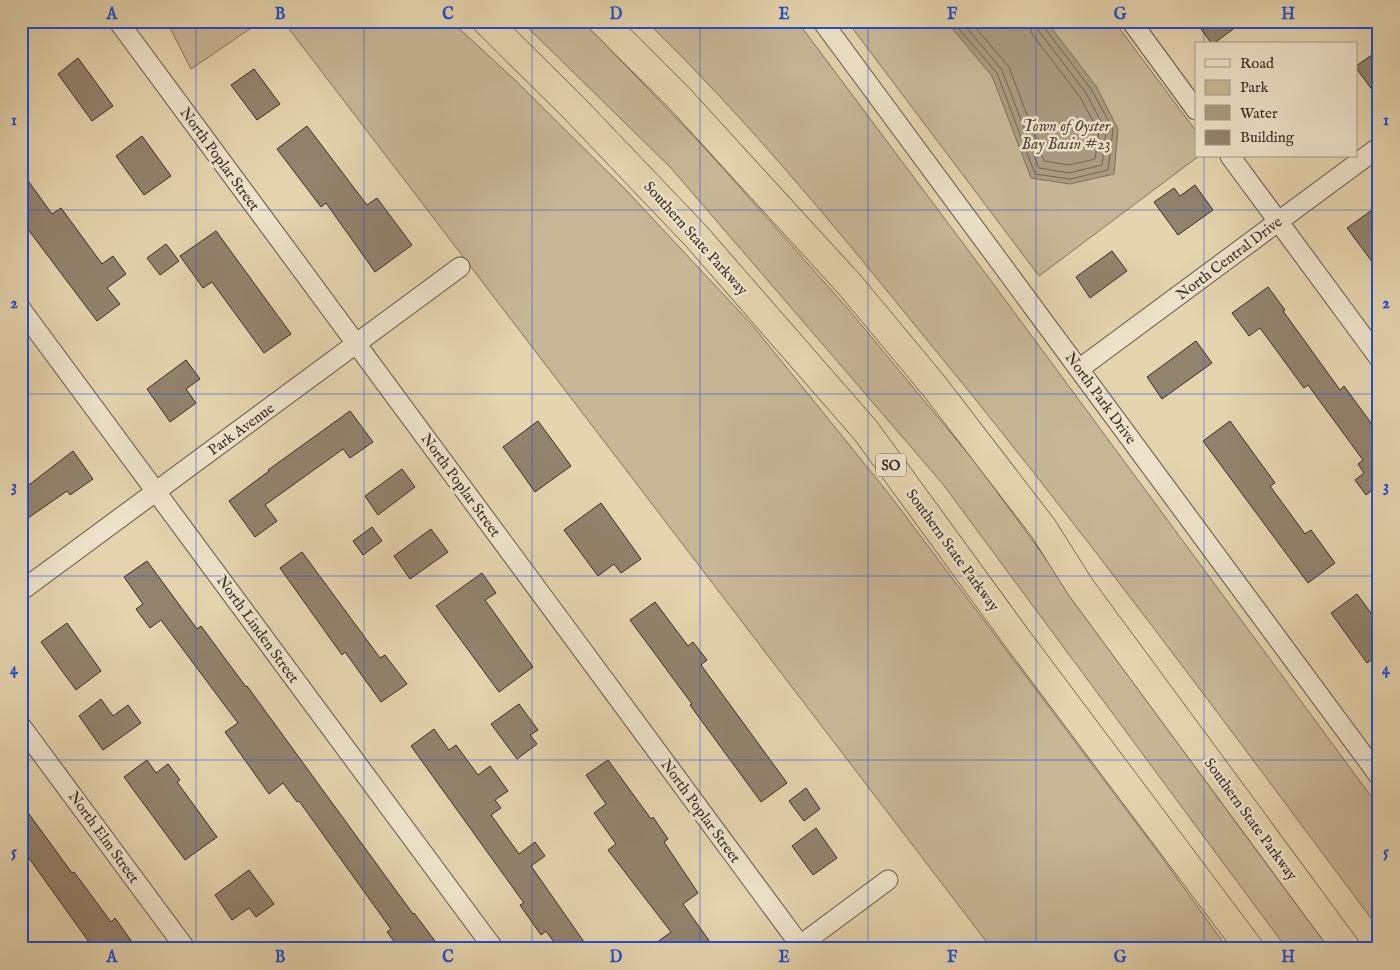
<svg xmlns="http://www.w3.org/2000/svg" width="1400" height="970" font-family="'IM FELL English',serif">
	<rect width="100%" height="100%" fill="#e5d4ae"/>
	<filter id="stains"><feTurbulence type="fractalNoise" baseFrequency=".004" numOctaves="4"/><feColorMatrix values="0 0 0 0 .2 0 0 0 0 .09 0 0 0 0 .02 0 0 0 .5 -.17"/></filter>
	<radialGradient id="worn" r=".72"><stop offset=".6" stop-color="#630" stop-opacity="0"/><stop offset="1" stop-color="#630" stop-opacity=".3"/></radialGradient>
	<!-- green -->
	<g fill="#c8b797" stroke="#80725f">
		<path d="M164,21H275L254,26L191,69L171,30Z"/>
		<path d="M283,21H451L516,81L626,190L753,326L889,494L1161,856L1228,949H992Z"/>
		<path d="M521,21H583L703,146L849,310L975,462L1332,949H1287L942,483L671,168Z"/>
		<path d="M646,21H797L992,282L1379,807V929C1227,725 1076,520 914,324C829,219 743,115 646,21Z"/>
		<path d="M847,21H1114L1196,131V156H1199L1039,276Z"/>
	</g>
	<!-- water -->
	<path fill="#aa9b80" stroke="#7c6f5c" d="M946,21H1046L1096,86L1118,129L1114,174L1070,184L1031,178L992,76Z"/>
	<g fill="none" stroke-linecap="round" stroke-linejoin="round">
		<!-- shore -->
		<g stroke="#716454" stroke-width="1">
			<path d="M952,21L997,73L1035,174L1070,179L1108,170L1113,129L1091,89L1043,26V21"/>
			<path d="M961,21L1002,70L1039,168L1069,173L1102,165L1106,131L1086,93L1038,30L1036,21"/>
			<path d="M970,21L1009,67L1044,161L1069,165L1095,159L1099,132L1080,97L1032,34L1029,21"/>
		</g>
	</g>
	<!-- building -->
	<g fill="#92836d" stroke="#382c27">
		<path d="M1195,21H1244L1213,44H1212Z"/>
		<path d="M1379,50V99L1356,68V66Z"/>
		<path d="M78,58L113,106L92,121L58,74Z"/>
		<path d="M254,69L280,104L257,120L231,85Z"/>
		<path d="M307,126L367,205L377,198L412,245L375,272L326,203L321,207L277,149Z"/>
		<path d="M142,136L171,176L144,195L116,156Z"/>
		<path d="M21,171L52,214L61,208L102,264L113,256L126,274L107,288L120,304L97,321L21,220Z"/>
		<path d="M1195,185L1213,210L1178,235L1154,202L1174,188L1180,196Z"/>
		<path d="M1379,205V271L1347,228Z"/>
		<path d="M216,231L291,334L264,353L212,282L203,288L180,256Z"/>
		<path d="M166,244L179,261L160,275L147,258Z"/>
		<path d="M1112,251L1127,271L1090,298L1076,277Z"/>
		<path d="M1268,287L1285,310L1283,311L1340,390L1344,386L1379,434V493L1375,488L1366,495L1355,480L1364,473L1358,464L1363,460L1308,385L1304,388L1260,328L1249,336L1232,313Z"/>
		<path d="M1196,341L1212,363L1162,399L1147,377Z"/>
		<path d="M186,360L200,379L186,389L196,403L170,422L147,389Z"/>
		<path d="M350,411L373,442L350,458L343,449L265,505L277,521L255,537L229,501L269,471L268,470Z"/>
		<path d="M538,421L571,466L535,492L503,447Z"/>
		<path d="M1230,421L1275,483L1270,486L1305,534L1311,530L1335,563L1308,583L1203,441Z"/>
		<path d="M73,451L93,479L70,495L67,491L21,523V491Z"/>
		<path d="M402,469L415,487L378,515L365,496Z"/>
		<path d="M601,503L641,559L621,573L614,564L598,576L564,530Z"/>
		<path d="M372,527L382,541L363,555L353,541Z"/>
		<path d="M431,529L448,552L410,579L394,556Z"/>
		<path d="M302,552L380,658L385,655L407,684L381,702L345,652L342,655L280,568Z"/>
		<path d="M147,561L197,629L201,626L246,687L247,686L413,914L414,913L441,949H400L387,932L391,929L299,801L297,802L283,783L269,794L225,732L238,723L161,620L150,628L136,609L143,604L124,577Z"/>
		<path d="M482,573L496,593L485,600L533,667L499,692L436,606Z"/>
		<path d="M1357,594L1379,624V654L1367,663L1331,613Z"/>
		<path d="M655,602L688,646L693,642L707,660L701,665L787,783L761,802L690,705L692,704L630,620Z"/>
		<path d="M67,623L101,671L76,690L41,642Z"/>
		<path d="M101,699L113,716L128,705L141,723L103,750L79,716Z"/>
		<path d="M519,704L538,730L530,735L537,744L517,759L491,724Z"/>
		<path d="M434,729L449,750L456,745L478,775L490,766L508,791L495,800L501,808L491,815L519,854L535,842L545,856L531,866L589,949H559L546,931L541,935L520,905L524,903L411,746Z"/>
		<path d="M147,760L156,773L168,764L180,780L177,782L217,837L185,860L124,777Z"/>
		<path d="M608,760L651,819L653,817L668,839L664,842L698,893L683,904L715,949H648L671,932L608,850L616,844L594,813L606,804L586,775Z"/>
		<path d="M806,788L820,809L804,821L789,801Z"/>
		<path d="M21,803L72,873L74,872L111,922L115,918L137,949H94L21,847Z"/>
		<path d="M816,828L837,858L813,875L792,846Z"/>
		<path d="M249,870L274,904L256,917L249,908L232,920L215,895Z"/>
	</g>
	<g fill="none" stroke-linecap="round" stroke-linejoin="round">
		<defs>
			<g id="street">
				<path d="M118,21L803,949"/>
				<path d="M822,21L1379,776"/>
				<path d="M1131,21L1196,110"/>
				<path d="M1230,156L1379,358"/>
				<path d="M21,309L494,949"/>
				<path d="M1079,369L1379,147"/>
				<path d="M21,591L460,267"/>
				<path d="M21,726L186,949"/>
				<path d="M795,949L888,880"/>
			</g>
			<g id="highway">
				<path d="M486,21L574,108L696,236L866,431L1016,637L1250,949"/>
				<path d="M602,21L680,99L850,285L934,386L1043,528L1081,588L1347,949"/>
			</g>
		</defs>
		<!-- street casing -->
		<use href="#street" stroke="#635649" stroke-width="21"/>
		<!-- highway casing -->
		<use href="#highway" stroke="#382c27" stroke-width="29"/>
		<!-- street -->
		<use href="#street" stroke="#eee3ca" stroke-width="19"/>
		<!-- highway -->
		<use href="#highway" stroke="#e5d4ae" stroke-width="28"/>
	</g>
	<!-- grid -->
	<path fill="none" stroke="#1d4ed8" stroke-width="1" stroke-opacity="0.55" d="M196,21V949M364,21V949M532,21V949M700,21V949M868,21V949M1036,21V949M1204,21V44M1204,156V949M21,210H1379M21,394H1379M21,576H1379M21,760H1379"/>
	<g text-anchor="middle" stroke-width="5" stroke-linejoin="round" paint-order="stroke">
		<!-- shield labels -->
		<rect fill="#eee3ca" stroke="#6f6358" stroke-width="1" x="876" y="453.5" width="30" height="23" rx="4"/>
		<g font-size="14" font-weight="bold" fill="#382c27">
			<text x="891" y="470">SO</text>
		</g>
		<!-- street labels -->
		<g font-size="15" fill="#382c27" stroke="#eee3ca">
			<text transform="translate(220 159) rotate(54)" y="5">North Poplar Street</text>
			<text transform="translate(696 238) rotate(48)" y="5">Southern State Parkway</text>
			<text transform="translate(1229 258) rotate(-37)" y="5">North Central Drive</text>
			<text transform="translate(1101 398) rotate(54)" y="5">North Park Drive</text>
			<text transform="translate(241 429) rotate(-36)" y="5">Park Avenue</text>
			<text transform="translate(461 485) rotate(54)" y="5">North Poplar Street</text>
			<text transform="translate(953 550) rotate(54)" y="5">Southern State Parkway</text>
			<text transform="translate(258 629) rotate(54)" y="5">North Linden Street</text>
			<text transform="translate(701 811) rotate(54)" y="5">North Poplar Street</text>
			<text transform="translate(1251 819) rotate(54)" y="5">Southern State Parkway</text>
			<text transform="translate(104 837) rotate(54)" y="5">North Elm Street</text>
		</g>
		<!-- water labels -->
		<g font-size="16" font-style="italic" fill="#54483d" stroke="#eee3ca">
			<text x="1066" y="131">Town of Oyster<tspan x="1066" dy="18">Bay Basin #23</tspan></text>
		</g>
	</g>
	<!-- margin -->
	<rect width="1400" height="970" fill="none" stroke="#e5d4ae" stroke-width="55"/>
	<!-- legend -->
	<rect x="1195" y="42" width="162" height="115" fill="#eee3ca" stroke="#a59a89"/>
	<rect x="1205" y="59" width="25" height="8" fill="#eee3ca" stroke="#a59a89"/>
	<text x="1240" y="68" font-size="15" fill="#382c27">Road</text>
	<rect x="1205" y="80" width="25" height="15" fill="#c8b797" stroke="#a59a89"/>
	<text x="1240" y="92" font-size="15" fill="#382c27">Park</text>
	<rect x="1205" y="105" width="25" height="15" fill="#aa9b80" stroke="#a59a89"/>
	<text x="1240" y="118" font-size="15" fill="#382c27">Water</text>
	<rect x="1205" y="130" width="25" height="15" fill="#92836d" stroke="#a59a89"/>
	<text x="1240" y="142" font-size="15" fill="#382c27">Building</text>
	<rect x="28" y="28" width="1344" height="914" fill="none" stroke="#1d4ed8" stroke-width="2"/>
	<g font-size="16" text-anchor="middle" font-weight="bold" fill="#1d4ed8">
		<text x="112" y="19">A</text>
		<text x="280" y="19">B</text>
		<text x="448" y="19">C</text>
		<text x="616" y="19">D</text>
		<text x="784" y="19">E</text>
		<text x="952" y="19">F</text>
		<text x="1120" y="19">G</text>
		<text x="1288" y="19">H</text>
		<text x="14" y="125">1</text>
		<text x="1386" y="125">1</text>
		<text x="14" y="308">2</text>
		<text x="1386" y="308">2</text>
		<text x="14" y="491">3</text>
		<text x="1386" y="491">3</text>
		<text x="14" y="674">4</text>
		<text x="1386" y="674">4</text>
		<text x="14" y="857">5</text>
		<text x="1386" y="857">5</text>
		<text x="112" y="962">A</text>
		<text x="280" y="962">B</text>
		<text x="448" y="962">C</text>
		<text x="616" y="962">D</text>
		<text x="784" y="962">E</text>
		<text x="952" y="962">F</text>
		<text x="1120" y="962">G</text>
		<text x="1288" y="962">H</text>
	</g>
	<rect width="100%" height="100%" filter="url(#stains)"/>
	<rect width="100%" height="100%" fill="url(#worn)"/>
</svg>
